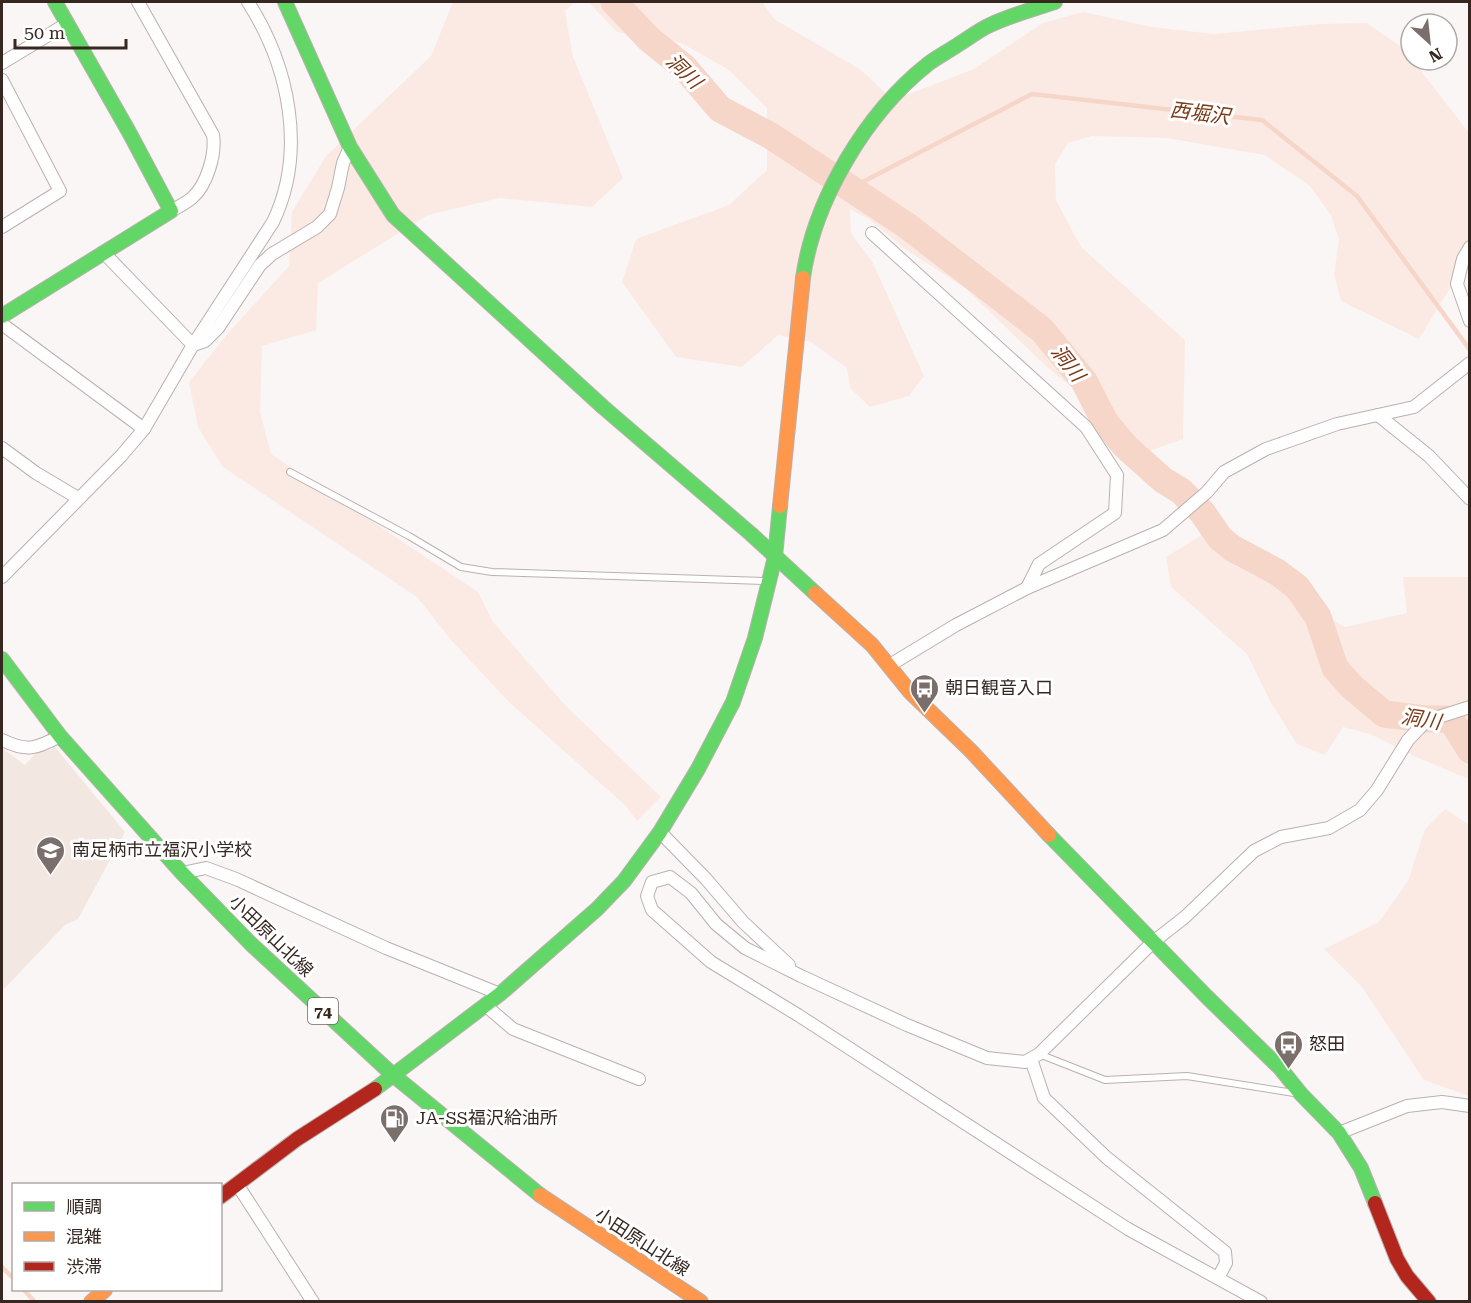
<svg xmlns="http://www.w3.org/2000/svg" width="1471" height="1303" font-family="'Roboto Serif','Noto Sans JP',serif">
	<rect width="100%" height="100%" fill="#faf6f5"/>
	<!-- built -->
	<path fill="#f3e7e2" d="M54,746L125,832L78,919L65,925L2,991V748L25,765L37,752L51,750Z"/>
	<!-- green -->
	<g fill="#fbeae3">
		<path d="M453,2H575L565,11L573,57L623,178L592,207L500,198L428,215L318,283L316,330L262,346L260,412L271,454L478,592L493,622L565,705L661,797L637,821L626,806L510,703L451,640L417,597L223,467L198,427L189,382L229,332L289,266L292,212L326,156L431,56Z"/>
		<path d="M588,2H762L774,19L861,70L893,100L974,69L1043,23L1083,12L1152,27L1214,34L1319,24L1367,23L1404,49L1469,133V257L1419,339L1341,301L1334,274L1339,240L1331,215L1309,185L1264,155L1167,138L1092,136L1068,143L1055,164L1056,200L1081,247L1185,340L1183,439L1149,451L1047,367L965,288L905,249L870,220L850,209L851,233L873,263L924,376L909,396L870,407L850,388L847,368L811,342L778,335L742,367L676,357L622,282L636,239L729,205L767,170V108L729,70L681,43L617,32Z"/>
		<path d="M1202,535L1237,567L1276,586L1345,627L1407,613L1403,577H1469V779L1416,757L1370,734L1343,727L1325,755L1297,744L1271,703L1247,654L1171,587L1166,557Z"/>
		<path d="M1445,809L1469,825V1096L1424,1080L1362,987L1324,949L1379,922L1408,881L1425,829Z"/>
	</g>
	<g fill="none" stroke-linecap="round" stroke-linejoin="round">
		<!-- stream -->
		<g stroke="#f6d6c8" stroke-width="4.5">
			<path d="M849,189L1032,94L1262,120L1357,196L1470,350"/>
			<path d="M2,1267L14,1279"/>
			<path d="M24,1290L35,1302"/>
		</g>
		<!-- river -->
		<path stroke="#f6d6c8" stroke-width="27" d="M614,2L649,39L684,67L720,109L771,136L906,225L1042,330L1084,381L1105,422L1126,447L1163,480L1181,491L1202,512L1220,538L1232,548L1277,572L1297,587L1318,617L1335,668L1352,687L1384,714L1425,719H1447L1454,724L1470,750"/>
		<defs>
			<g id="lane">
				<path d="M290,472L409,536L461,567L492,572L766,581"/>
				<path d="M1039,1054L1105,1080L1187,1076L1294,1093"/>
			</g>
			<g id="street">
				<path d="M138,2L213,135C216,154 207,185 192,198C186,203 178,207 171,211"/>
				<path d="M2,63L68,23"/>
				<path d="M2,80L60,191L2,227"/>
				<path d="M872,233L1086,427L1117,475L1115,513L1039,564L1027,588"/>
				<path d="M1470,247L1463,259L1457,284L1470,321"/>
				<path d="M104,253L193,345L205,341L218,328L260,265L272,254L317,227L330,214L338,188L343,163L350,147"/>
				<path d="M2,324L144,429"/>
				<path d="M1378,415L1429,456L1470,499"/>
				<path d="M2,448L36,473L78,498"/>
				<path d="M2,577L121,456L144,429L193,345L273,222C307,151 289,66 248,2"/>
				<path d="M890,665L956,625L1027,588L1163,530L1207,492L1224,472L1266,449L1337,424L1414,407L1470,363"/>
				<path d="M2,740C27,752 36,749 60,736"/>
				<path d="M660,832L706,879L743,922L789,965"/>
				<path d="M182,873L206,868L236,879L386,948L500,994"/>
				<path d="M485,1005L513,1029L639,1079"/>
				<path d="M1031,1059L1044,1098L1107,1158L1225,1252L1226,1263L1218,1278"/>
				<path d="M1339,1133L1407,1106L1442,1102L1470,1106"/>
				<path d="M237,1184L313,1302"/>
				<path d="M1261,1302L1128,1229L798,1015L711,962L652,910L647,896L652,882L670,877L691,893L716,924L745,948L801,976L907,1025L987,1058L1025,1062L1039,1054L1153,942L1185,917L1254,851L1281,837L1329,828L1360,810L1377,790L1408,740L1426,721L1470,707"/>
			</g>
			<g id="fast">
				<path d="M285,2L350,147L393,215L603,407L751,534L815,593"/>
				<path d="M803,278C814,200 866,113 928,64C937,57 949,51 959,44C969,38 979,30 990,25C1011,15 1034,9 1055,2"/>
				<path d="M2,316L171,211L129,132L55,2"/>
				<path d="M2,659L60,736L182,873L251,944L393,1075L540,1195"/>
				<path d="M1049,835L1207,997L1280,1068L1301,1094L1339,1133L1361,1168L1375,1203"/>
				<path d="M375,1089L500,994L597,909L624,881L660,832L698,769L733,702L755,638L775,557L780,506"/>
			</g>
			<g id="slow">
				<path d="M780,506L803,278"/>
				<path d="M815,593L872,645L910,692L971,751L1049,835"/>
				<path d="M540,1195L701,1302"/>
				<path d="M91,1302L105,1290"/>
			</g>
			<g id="jam">
				<path d="M220,1197L297,1139L375,1089"/>
				<path d="M1375,1203L1397,1259L1407,1276L1429,1302"/>
			</g>
		</defs>
		<!-- lane casing -->
		<use href="#lane" stroke="#bab1ae" stroke-width="8"/>
		<!-- street casing -->
		<use href="#street" stroke="#bab1ae" stroke-width="14"/>
		<!-- fast casing -->
		<use href="#fast" stroke="#bab1ae" stroke-width="16"/>
		<!-- slow casing -->
		<use href="#slow" stroke="#bab1ae" stroke-width="16"/>
		<!-- jam casing -->
		<use href="#jam" stroke="#bab1ae" stroke-width="16"/>
		<!-- lane -->
		<use href="#lane" stroke="#fefefe" stroke-width="6"/>
		<!-- street -->
		<use href="#street" stroke="#fefefe" stroke-width="12"/>
		<!-- fast -->
		<use href="#fast" stroke="#63d668" stroke-width="14"/>
		<!-- slow -->
		<use href="#slow" stroke="#ff974d" stroke-width="14"/>
		<!-- jam -->
		<use href="#jam" stroke="#b3261e" stroke-width="14"/>
	</g>
	<!-- icons -->
	<defs>
		<symbol id="bus-pin" viewBox="-11 -11 22 30"><path d="M0 17L-7.5 6A9.5 9.5 0 1 1 7.5 6Z" fill="#7b6f6b" stroke="#fff"/><path d="M-5-6H5V4H4V6H2V4H-2V6H-4V4H-5ZM-3.5-4V0h7V-4ZM-3.5 1.2v1.5H-2V1.2ZM2 1.2v1.5H3.5V1.2Z" fill="#fff"/></symbol>
		<symbol id="school-pin" viewBox="-11 -11 22 30"><path d="M0 17L-7.5 6A9.5 9.5 0 1 1 7.5 6Z" fill="#7b6f6b" stroke="#fff"/><path d="M0-5L7-2L0 1L-7-2ZM-4 1L0 2.5L4 1V4Q0 6-4 4Z" fill="#fff"/></symbol>
		<symbol id="fuel-pin" viewBox="-11 -11 22 30"><path d="M0 17L-7.5 6A9.5 9.5 0 1 1 7.5 6Z" fill="#7b6f6b" stroke="#fff"/><path d="M-5.5-6h7V0h2V4h1.3V-2.5L3-4.5l.8-.8L6-3V5H2.5V1h-1V6h-7ZM-4.2-4.7v3.2H.2V-4.7Z" fill="#fff"/></symbol>
	</defs>
	<g fill-rule="evenodd">
		<use href="#bus-pin" x="908" y="672" width="33" height="45"/>
		<use href="#school-pin" x="34" y="834" width="33" height="45"/>
		<use href="#bus-pin" x="1272" y="1028" width="33" height="45"/>
		<use href="#fuel-pin" x="378" y="1102" width="33" height="45"/>
	</g>
	<g text-anchor="middle" stroke-width="6" stroke-linejoin="round" paint-order="stroke">
		<!-- shield labels -->
		<rect fill="#fff" stroke="#726864" stroke-width="1.5" x="308" y="998" width="30" height="26" rx="4.5"/>
		<g font-size="16" font-weight="bold" fill="#362721">
			<text x="323" y="1017">74</text>
		</g>
		<!-- poi labels -->
		<g font-size="18" fill="#362721" stroke="#fff" text-anchor="start">
			<text x="945" y="694">朝日観音入口</text>
			<text x="72" y="856">南足柄市立福沢小学校</text>
			<text x="1309" y="1050">怒田</text>
			<text x="416" y="1124">JA-SS福沢給油所</text>
		</g>
		<!-- street labels -->
		<g font-size="18" fill="#362721" stroke="#fff">
			<text transform="translate(271 936) rotate(44)" y="6">小田原山北線</text>
			<text transform="translate(642 1242) rotate(33)" y="6">小田原山北線</text>
		</g>
		<!-- water labels -->
		<g font-size="20" font-style="italic" fill="#7b3a16" stroke="#fff">
			<text transform="translate(684 71) rotate(44)" y="7">洞川</text>
			<text transform="translate(1200 113) rotate(7)" y="7">西堀沢</text>
			<text transform="translate(1068 363) rotate(52)" y="7">洞川</text>
			<text transform="translate(1421 719) rotate(9)" y="7">洞川</text>
		</g>
	</g>
	<!-- border -->
	<rect width="1471" height="1303" fill="none" stroke="#362721" stroke-width="6"/>
	<!-- legend -->
	<rect x="12" y="1183" width="210" height="108" fill="#ffffff" stroke="#afa9a6" stroke-width="1.5"/>
	<rect x="24" y="1202" width="30" height="9" fill="#63d668" stroke="#afa9a6" stroke-width="1.5"/>
	<text x="66" y="1213" font-size="18" fill="#362721">順調</text>
	<rect x="24" y="1232" width="30" height="9" fill="#ff974d" stroke="#afa9a6" stroke-width="1.5"/>
	<text x="66" y="1243" font-size="18" fill="#362721">混雑</text>
	<rect x="24" y="1262" width="30" height="9" fill="#b3261e" stroke="#afa9a6" stroke-width="1.5"/>
	<text x="66" y="1273" font-size="18" fill="#362721">渋滞</text>
	<!-- north arrow -->
	<g transform="translate(1429 42) rotate(153)"><circle r="28" fill="#ffffff" stroke="#afa9a6" stroke-width="1.5"/>
	<path d="M0-4.5L10 22L0 15L-10 22Z" fill="#7b6f6b"/>
	<text y="-9" font-size="16" font-weight="bold" text-anchor="middle" fill="#362721">N</text>
	</g>
	<!-- scale -->
	<path d="M15 39v9h111v-9" fill="none" stroke="#362721" stroke-width="3"/>
	<text x="24" y="39" font-size="18" fill="#362721" stroke="#ffffff" stroke-width="4.5" paint-order="stroke">50 m</text>
</svg>
